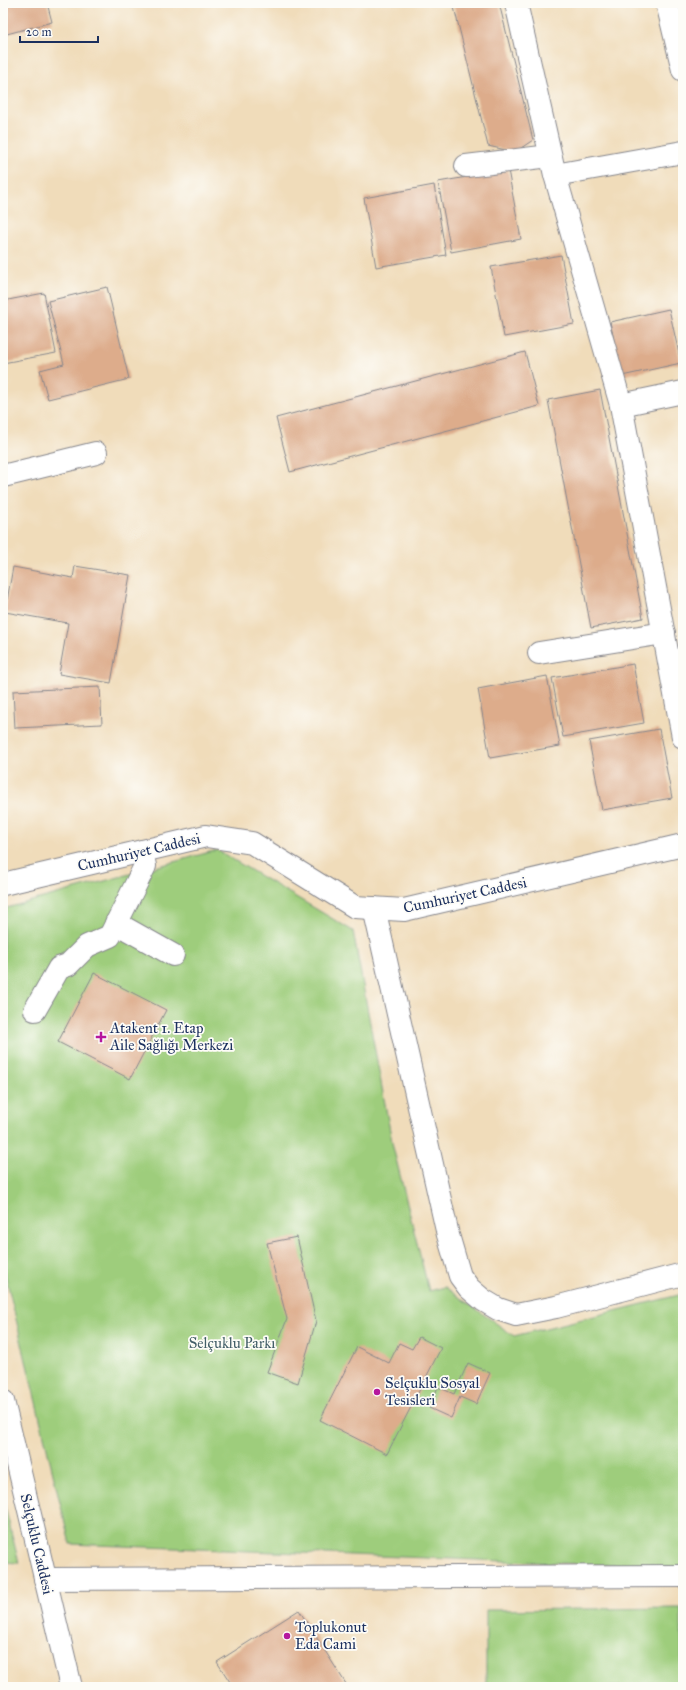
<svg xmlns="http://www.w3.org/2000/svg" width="686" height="1690" font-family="'IM FELL Great Primer',serif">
	<rect width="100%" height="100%" fill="#fdfcf7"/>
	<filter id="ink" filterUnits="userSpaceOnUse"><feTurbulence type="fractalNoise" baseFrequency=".025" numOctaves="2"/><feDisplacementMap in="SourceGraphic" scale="8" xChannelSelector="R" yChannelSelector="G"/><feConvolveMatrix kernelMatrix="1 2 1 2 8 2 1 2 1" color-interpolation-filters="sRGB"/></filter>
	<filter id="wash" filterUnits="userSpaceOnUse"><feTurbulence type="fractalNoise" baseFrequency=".012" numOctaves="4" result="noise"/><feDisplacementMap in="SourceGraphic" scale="16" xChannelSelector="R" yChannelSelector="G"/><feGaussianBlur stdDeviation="0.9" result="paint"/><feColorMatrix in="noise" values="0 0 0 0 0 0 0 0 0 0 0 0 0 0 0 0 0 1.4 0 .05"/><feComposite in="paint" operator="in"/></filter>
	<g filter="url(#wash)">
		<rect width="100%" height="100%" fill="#f0dcba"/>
		<!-- green -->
		<g fill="#9ecd7b" stroke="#5c7e6c">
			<path d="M217,850L353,931L393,1147L429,1291L445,1287L514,1336L683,1294V1568L70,1544L3,1265V909Z"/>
			<path d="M3,1499L19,1563L3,1562Z"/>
			<path d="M681,1608L682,1687H486V1610Z"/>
		</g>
		<g id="blocks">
			<!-- building -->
			<g fill="#ddac8b">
				<path d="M3,3H47L52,22L3,35Z"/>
				<path d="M453,3H499L533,140L515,152L488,146Z"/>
				<path d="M508,170L521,239L451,252L438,182Z"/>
				<path d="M434,185L446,255L376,267L364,198Z"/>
				<path d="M561,255L574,324L504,337L491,267Z"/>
				<path d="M107,287L129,379L48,399L40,370L64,364L48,301Z"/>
				<path d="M44,293L56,353L3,363V301Z"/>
				<path d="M669,309L681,363L622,376L610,322Z"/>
				<path d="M525,352L539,406L290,472L276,418Z"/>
				<path d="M600,390L643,618L591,628L548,400Z"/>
				<path d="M75,566L130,575L111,683L59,674L68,623L5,612L13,567L73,578Z"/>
				<path d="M633,664L644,723L563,737L552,678Z"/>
				<path d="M547,676L560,746L490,758L478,689Z"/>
				<path d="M100,687L102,724L15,728L13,691Z"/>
				<path d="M659,729L672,798L602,810L589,741Z"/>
				<path d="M94,973L166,1010L130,1079L58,1042Z"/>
				<path d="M297,1237L316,1321L298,1383L267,1372L287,1319L267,1243Z"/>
				<path d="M419,1337L441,1348L387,1454L320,1420L357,1347L389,1363L399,1343L412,1349Z"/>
				<path d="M468,1363L490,1373L476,1404L460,1397L451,1418L429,1408L438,1387L454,1394Z"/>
				<path d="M299,1610L348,1687H223L230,1682L217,1662Z"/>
			</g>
		</g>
	</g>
	<g filter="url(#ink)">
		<use href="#blocks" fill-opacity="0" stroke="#86868c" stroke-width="1"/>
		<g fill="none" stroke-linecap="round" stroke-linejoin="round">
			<defs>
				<g id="minor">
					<path d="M516,3L555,175L621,405L683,737"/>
					<path d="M667,3L683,70"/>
					<path d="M466,166L550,156"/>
					<path d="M555,175L683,152"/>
					<path d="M621,405L683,392"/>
					<path d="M3,476L96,453"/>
					<path d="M539,653L664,633"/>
					<path d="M3,884L206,836L252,843L355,907L404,910L683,845"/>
					<path d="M374,908L448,1235L460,1276L469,1288L483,1300L498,1309L516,1315L556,1307L683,1274"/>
					<path d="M116,923L173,955"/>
					<path d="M35,1010L59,968L68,965L87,946L110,936L145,866L142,851"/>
					<path d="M3,1401L71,1687"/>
					<path d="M45,1579L683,1576"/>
				</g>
			</defs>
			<!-- minor casing -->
			<use href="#minor" stroke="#86868c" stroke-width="24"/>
			<!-- minor -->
			<use href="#minor" stroke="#fff" stroke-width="22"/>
		</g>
	</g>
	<!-- markers -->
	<g fill="#b5179e" stroke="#fdfcf7" stroke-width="1.5">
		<path d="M99 1031h4v4h4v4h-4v4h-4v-4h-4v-4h4z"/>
		<circle cx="377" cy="1392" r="4"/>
		<circle cx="287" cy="1636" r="4"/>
	</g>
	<g text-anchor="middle" stroke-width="3.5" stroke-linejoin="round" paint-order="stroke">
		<!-- street labels -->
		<g font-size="15" fill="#1b2f5e" stroke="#fdfcf7">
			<text transform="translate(139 852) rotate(-13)" y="5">Cumhuriyet Caddesi</text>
			<text transform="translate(465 895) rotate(-12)" y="5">Cumhuriyet Caddesi</text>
			<text transform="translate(37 1544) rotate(77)" y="5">Selçuklu Caddesi</text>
		</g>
		<!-- poi labels -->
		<g font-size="15" fill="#1b2f5e" stroke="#fdfcf7" text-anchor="start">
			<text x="110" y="1033">Atakent 1. Etap<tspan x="110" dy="17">Aile Sağlığı Merkezi</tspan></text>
			<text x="385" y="1388">Selçuklu Sosyal<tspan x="385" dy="17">Tesisleri</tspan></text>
			<text x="295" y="1632">Toplukonut<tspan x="295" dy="17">Eda Cami</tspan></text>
		</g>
		<!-- park labels -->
		<g font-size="15" fill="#425e67" stroke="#fdfcf7">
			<text x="232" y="1348">Selçuklu Parkı</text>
		</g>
	</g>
	<!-- margin -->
	<rect width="686" height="1690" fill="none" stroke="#fdfcf7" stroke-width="16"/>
	<!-- scale -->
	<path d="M20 36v6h78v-6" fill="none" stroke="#1b2f5e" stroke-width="2"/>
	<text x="26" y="36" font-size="12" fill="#1b2f5e" stroke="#fdfcf7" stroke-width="3" paint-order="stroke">20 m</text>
</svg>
